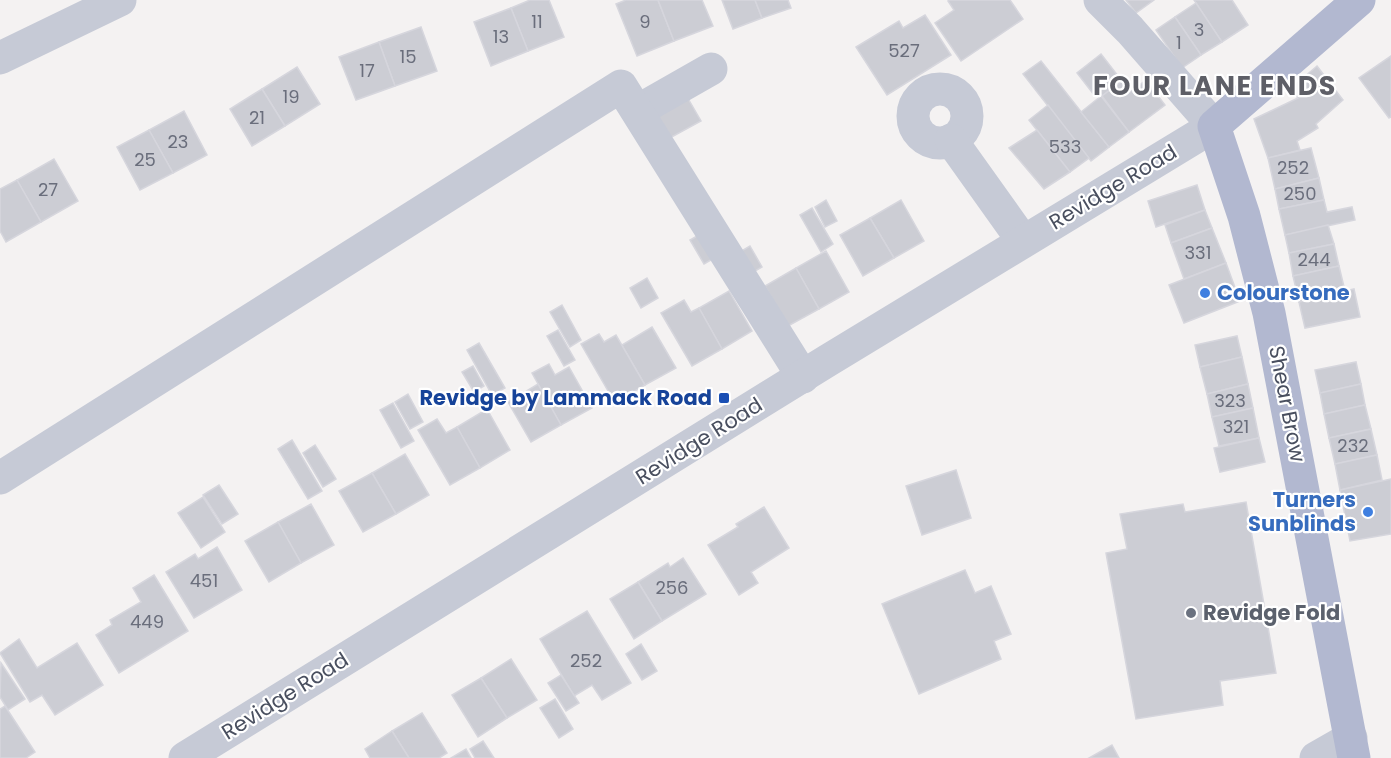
<svg xmlns="http://www.w3.org/2000/svg" width="1391" height="758" font-family="Poppins,sans-serif">
	<rect width="100%" height="100%" fill="#f4f2f2"/>
	<!-- building -->
	<g fill="#cccdd4" stroke="#d6d6dd" stroke-width="1.5">
		<path d="M530,0H549L564,37L528,51L511,8Z"/>
		<path d="M626,0H658L674,41L637,56L616,4Z"/>
		<path d="M658,0H702L713,26L674,41Z"/>
		<path d="M722,0H755L762,18L733,29Z"/>
		<path d="M755,0H788L791,8L762,18Z"/>
		<path d="M950,0H1010L1023,19L961,61L935,23L954,10L948,1Z"/>
		<path d="M1126,0H1154L1136,13Z"/>
		<path d="M1194,0H1232L1248,25L1222,42Z"/>
		<path d="M1196,3L1222,42L1201,55L1175,17Z"/>
		<path d="M511,8L528,51L491,66L474,22Z"/>
		<path d="M925,15L951,55L887,95L856,47L899,21L903,28Z"/>
		<path d="M1175,17L1201,55L1182,68L1156,30Z"/>
		<path d="M421,27L437,71L395,86L379,42Z"/>
		<path d="M379,42L395,86L356,100L339,57Z"/>
		<path d="M1101,54L1122,81L1102,96L1099,92L1095,96L1077,73Z"/>
		<path d="M1391,56V117L1389,118L1359,78Z"/>
		<path d="M1041,61L1109,147L1091,161L1023,74Z"/>
		<path d="M1317,66L1343,100L1316,124L1318,128L1297,141L1300,150L1268,158L1254,119L1298,98L1290,89Z"/>
		<path d="M297,67L320,104L285,126L262,89Z"/>
		<path d="M1146,80L1165,105L1129,132L1102,96L1122,81L1130,92Z"/>
		<path d="M262,89L285,126L252,146L230,109Z"/>
		<path d="M686,95L701,121L668,139L653,113Z"/>
		<path d="M1101,96L1129,132L1109,147L1081,112Z"/>
		<path d="M1048,105L1089,158L1070,172L1029,120Z"/>
		<path d="M184,111L207,155L173,173L149,130Z"/>
		<path d="M149,130L173,173L140,190L117,147Z"/>
		<path d="M1037,130L1070,172L1044,189L1009,148Z"/>
		<path d="M1311,148L1319,178L1275,189L1268,158Z"/>
		<path d="M54,159L78,201L41,222L17,180Z"/>
		<path d="M1319,178L1324,200L1279,209L1275,189Z"/>
		<path d="M17,180L41,222L6,242L0,231V189Z"/>
		<path d="M1197,185L1205,210L1156,227L1148,201Z"/>
		<path d="M826,200L837,221L825,227L815,207Z"/>
		<path d="M901,200L924,241L894,258L870,218Z"/>
		<path d="M1324,200L1327,212L1352,207L1355,220L1285,235L1279,209Z"/>
		<path d="M812,208L833,244L821,252L800,215Z"/>
		<path d="M1205,210L1212,228L1171,243L1165,225Z"/>
		<path d="M870,218L894,258L863,276L840,235Z"/>
		<path d="M1328,225L1334,244L1289,253L1285,235Z"/>
		<path d="M1212,228L1226,263L1184,279L1171,243Z"/>
		<path d="M704,232L718,256L704,264L690,240Z"/>
		<path d="M1334,244L1339,266L1293,276L1289,253Z"/>
		<path d="M750,246L762,267L750,274L738,253Z"/>
		<path d="M826,251L849,292L819,309L796,268Z"/>
		<path d="M1226,263L1240,301L1184,323L1169,285Z"/>
		<path d="M1339,266L1345,291L1299,302L1293,276Z"/>
		<path d="M796,268L819,309L788,326L765,286Z"/>
		<path d="M647,278L658,298L641,308L630,288Z"/>
		<path d="M1354,289L1360,317L1305,328L1299,302Z"/>
		<path d="M729,291L752,331L722,349L699,308Z"/>
		<path d="M684,300L691,312L699,308L722,349L692,366L661,313Z"/>
		<path d="M562,305L581,340L570,347L550,312Z"/>
		<path d="M652,327L676,368L645,385L622,345Z"/>
		<path d="M558,330L575,360L564,366L547,336Z"/>
		<path d="M599,334L604,342L616,335L645,385L615,403L581,344Z"/>
		<path d="M1237,336L1242,357L1200,367L1195,345Z"/>
		<path d="M479,343L505,388L492,395L467,350Z"/>
		<path d="M1242,357L1248,384L1207,394L1200,367Z"/>
		<path d="M1356,362L1361,384L1320,393L1315,370Z"/>
		<path d="M549,364L555,375L569,367L592,408L561,425L532,373Z"/>
		<path d="M473,366L484,386L474,392L462,372Z"/>
		<path d="M538,384L561,425L531,442L508,402Z"/>
		<path d="M1248,384L1253,408L1212,417L1207,394Z"/>
		<path d="M1361,384L1365,405L1324,414L1320,393Z"/>
		<path d="M408,394L423,422L410,429L395,402Z"/>
		<path d="M393,403L414,441L401,448L380,410Z"/>
		<path d="M1365,405L1371,429L1329,438L1324,414Z"/>
		<path d="M1253,408L1259,438L1219,446L1212,417Z"/>
		<path d="M487,409L510,450L480,468L457,427Z"/>
		<path d="M437,419L446,433L457,427L480,468L450,485L418,430Z"/>
		<path d="M1371,429L1377,455L1335,464L1329,438Z"/>
		<path d="M1259,438L1265,462L1220,472L1214,448Z"/>
		<path d="M292,440L322,491L308,499L278,449Z"/>
		<path d="M315,445L336,479L323,487L303,453Z"/>
		<path d="M405,454L429,495L396,514L372,473Z"/>
		<path d="M1377,455L1382,480L1340,490L1335,464Z"/>
		<path d="M956,470L971,518L922,535L906,486Z"/>
		<path d="M372,473L396,514L363,532L339,491Z"/>
		<path d="M1391,479V534L1350,541L1340,490Z"/>
		<path d="M219,485L238,514L222,524L203,495Z"/>
		<path d="M203,497L225,532L201,548L178,513Z"/>
		<path d="M1246,502L1276,673L1220,681L1223,705L1136,719L1106,553L1127,549L1120,514L1183,504L1185,512Z"/>
		<path d="M311,504L334,545L301,563L278,522Z"/>
		<path d="M764,507L789,548L751,572L758,583L739,595L708,545L738,527L736,524Z"/>
		<path d="M278,522L301,563L269,582L245,541Z"/>
		<path d="M217,547L242,590L194,618L166,572L195,554L198,559Z"/>
		<path d="M683,558L706,594L662,621L638,582L668,563L670,567Z"/>
		<path d="M965,570L975,593L991,586L1011,634L994,641L1001,659L919,694L882,604Z"/>
		<path d="M154,575L188,631L119,673L96,635L112,625L110,620L141,602L133,588Z"/>
		<path d="M638,582L662,621L634,639L610,599Z"/>
		<path d="M587,611L631,683L602,700L592,685L574,696L540,639Z"/>
		<path d="M19,639L37,668L77,643L103,685L55,715L42,695L30,702L0,653Z"/>
		<path d="M641,644L657,671L642,680L626,654Z"/>
		<path d="M511,659L537,700L507,718L481,678Z"/>
		<path d="M1,663L25,699L8,710L0,697Z"/>
		<path d="M561,675L579,703L566,711L548,683Z"/>
		<path d="M481,678L507,718L478,737L452,695Z"/>
		<path d="M555,699L573,729L559,738L540,708Z"/>
		<path d="M5,706L35,752L26,758H0V709Z"/>
		<path d="M422,713L447,753L439,758H409L392,731Z"/>
		<path d="M392,731L409,758H370L365,749Z"/>
		<path d="M483,741L494,758H475L470,749Z"/>
		<path d="M1112,745L1119,758H1089Z"/>
		<path d="M466,749L471,758H451Z"/>
	</g>
	<g fill="none" stroke-linecap="round" stroke-linejoin="round">
		<!-- minor -->
		<g stroke="#c6cad6" stroke-width="33">
			<path d="M0,58L120,0"/>
			<circle cx="940" cy="116" r="27"/>
			<path d="M639,110L711,69"/>
			<path d="M951,140L1023,241"/>
			<path d="M0,478L621,86L803,377"/>
			<path d="M185,758L827,361L1214,126L1130,30L1100,0"/>
			<path d="M1316,758L1351,738"/>
		</g>
		<!-- major -->
		<path stroke="#b2b8d0" stroke-width="33" d="M1354,758L1269,313L1244,216L1214,126L1359,0"/>
	</g>
	<!-- markers -->
	<g fill="#3f7fe0" stroke="#fff" stroke-width="2">
		<circle cx="1205" cy="293" r="6"/>
		<circle cx="1368" cy="512" r="6"/>
	</g>
	<rect fill="#1a4fb4" stroke="#fff" stroke-width="2" x="718" y="392" width="12" height="12" rx="3"/>
	<circle fill="#6b7280" stroke="#fff" stroke-width="2" cx="1191" cy="613" r="6"/>
	<g text-anchor="middle" stroke-width="4.5" stroke-linejoin="round" paint-order="stroke">
		<!-- number labels -->
		<g font-size="18" fill="#6a6e7c">
			<text x="537" y="28">11</text>
			<text x="645" y="28">9</text>
			<text x="1199" y="36">3</text>
			<text x="501" y="43">13</text>
			<text x="1179" y="49">1</text>
			<text x="904" y="57">527</text>
			<text x="408" y="63">15</text>
			<text x="367" y="77">17</text>
			<text x="291" y="103">19</text>
			<text x="257" y="124">21</text>
			<text x="178" y="148">23</text>
			<text x="1065" y="153">533</text>
			<text x="145" y="166">25</text>
			<text x="1293" y="174">252</text>
			<text x="48" y="196">27</text>
			<text x="1300" y="200">250</text>
			<text x="1198" y="259">331</text>
			<text x="1314" y="266">244</text>
			<text x="1230" y="407">323</text>
			<text x="1236" y="433">321</text>
			<text x="1353" y="452">232</text>
			<text x="204" y="587">451</text>
			<text x="672" y="594">256</text>
			<text x="147" y="628">449</text>
			<text x="586" y="667">252</text>
		</g>
		<!-- street labels -->
		<g font-size="21" fill="#494f5f" stroke="#fff">
			<text transform="translate(1113 187) rotate(-31)" y="7">Revidge Road</text>
			<text transform="translate(1287 404) rotate(79)" y="7">Shear Brow</text>
			<text transform="translate(699 441) rotate(-32)" y="7">Revidge Road</text>
			<text transform="translate(285 696) rotate(-32)" y="7">Revidge Road</text>
		</g>
		<!-- shop labels -->
		<g font-size="21" font-weight="bold" fill="#366cbe" stroke="#fff" text-anchor="start">
			<text x="1217" y="300">Colourstone</text>
			<text x="1356" y="507" text-anchor="end">Turners<tspan x="1356" dy="24">Sunblinds</tspan></text>
		</g>
		<!-- transit labels -->
		<g font-size="21" font-weight="bold" fill="#164399" stroke="#fff" text-anchor="end">
			<text x="712" y="405">Revidge by Lammack Road</text>
		</g>
		<!-- worship labels -->
		<g font-size="21" font-weight="bold" fill="#5b616d" stroke="#fff" text-anchor="start">
			<text x="1203" y="620">Revidge Fold</text>
		</g>
		<!-- district labels -->
		<g font-size="27" font-weight="bold" letter-spacing="1.5" fill="#5e5f67" stroke="#fff">
			<text x="1215" y="95">FOUR LANE ENDS</text>
		</g>
	</g>
</svg>
